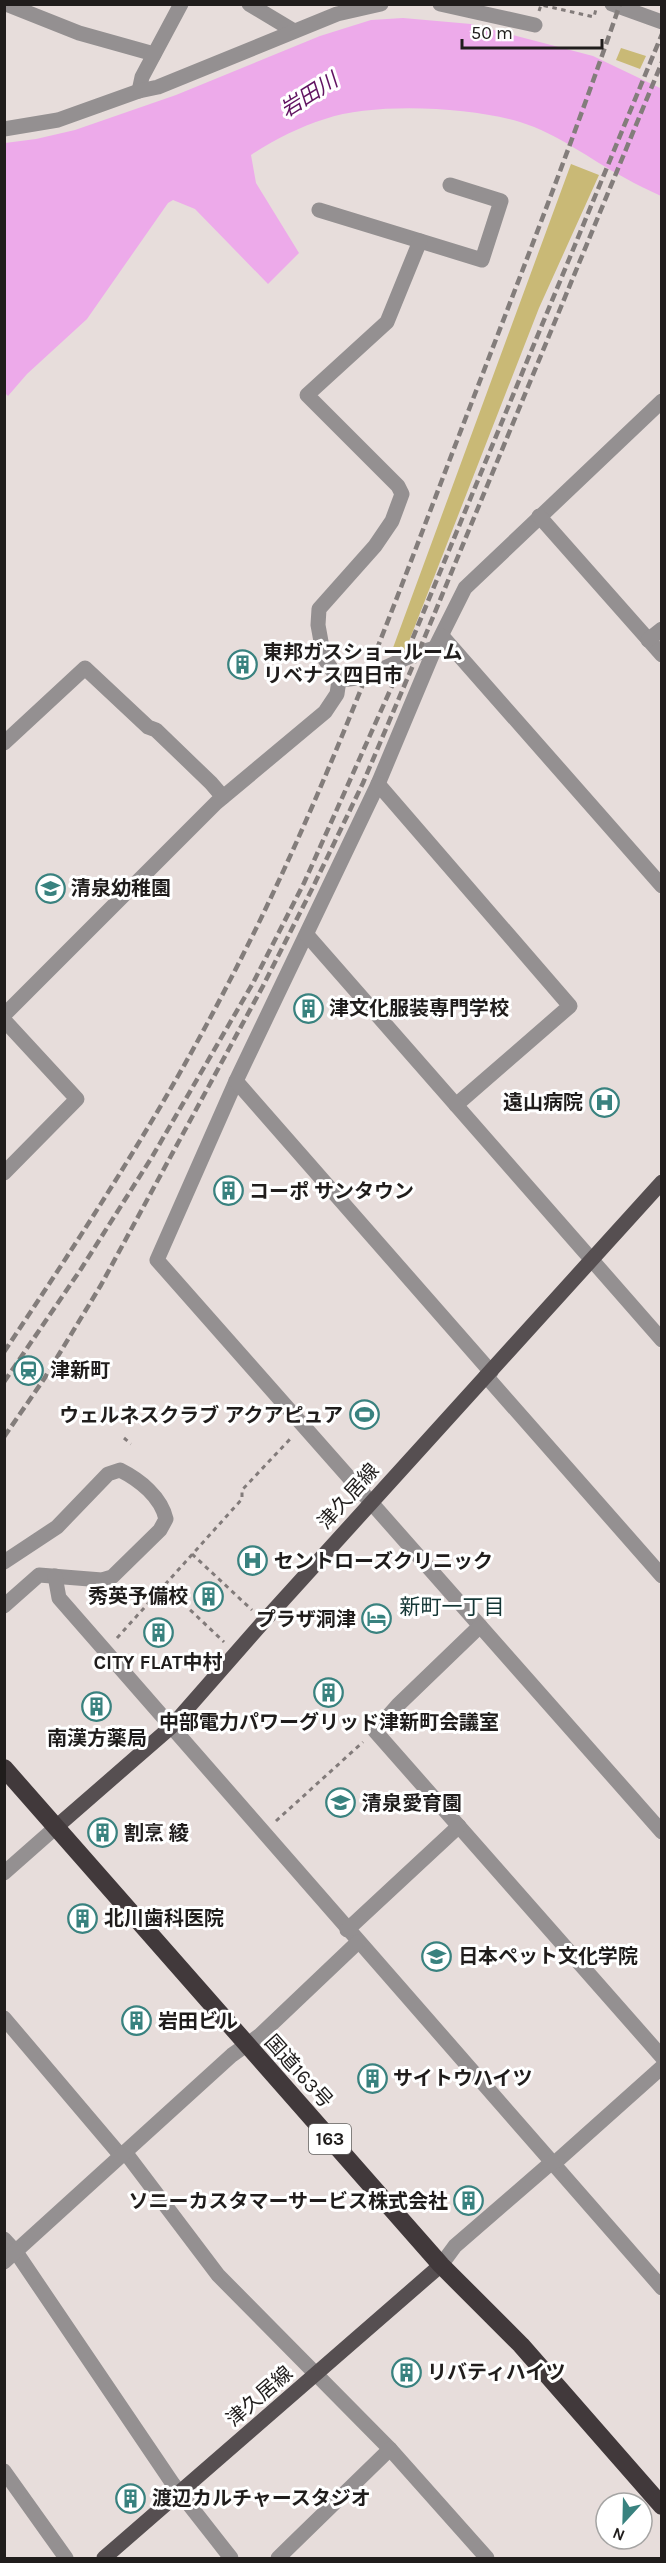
<svg xmlns="http://www.w3.org/2000/svg" width="666" height="2563" font-family="Karla,'Noto Sans JP',sans-serif">
	<rect width="100%" height="100%" fill="#e7dddb"/>
	<!-- green -->
	<g fill="#c9b976">
		<path d="M621,48L646,56L640,69L616,60Z"/>
		<path d="M571,164L599,175L539,308L406,649L390,656Z"/>
	</g>
	<!-- water -->
	<path fill="#edaaea" d="M403,18L471,24L593,56L660,88L661,196C649,190 637,185 625,178C589,159 559,134 520,122C470,107 375,102 325,119C299,127 274,140 251,155L256,183L299,253L268,284L195,209L173,200L168,203L87,319L27,374L8,396L4,392L5,143L36,139L75,130L176,95L320,36L371,20Z"/>
	<g fill="none" stroke-linecap="round" stroke-linejoin="round">
		<!-- path -->
		<g stroke="#827b7a" stroke-width="3" stroke-dasharray="4.5 4.5" stroke-linecap="butt">
			<path d="M539,11L541,5L594,17L596,9"/>
			<path d="M124,1438L131,1444"/>
			<path d="M192,1554L252,1610"/>
			<path d="M164,1585L224,1642"/>
			<path d="M117,1638L242,1499V1490L292,1437"/>
			<path d="M276,1821L363,1742"/>
		</g>
		<!-- minor -->
		<g stroke="#949091" stroke-width="15">
			<path d="M6,4L79,33L154,54"/>
			<path d="M249,4L294,31"/>
			<path d="M440,4L535,25"/>
			<path d="M612,4L662,22"/>
			<path d="M139,91L142,77L181,4"/>
			<path d="M4,129L58,120L139,91L158,87L337,14L381,4"/>
			<path d="M319,210L482,260L501,201L450,185"/>
			<path d="M662,401L465,588L435,648L378,784L236,1081L157,1260L662,1832"/>
			<path d="M539,516L662,655"/>
			<path d="M442,636L662,886"/>
			<path d="M648,640L662,629"/>
			<path d="M339,680C373,680 402,655 435,648"/>
			<path d="M4,743L85,668L148,727L156,730L211,783L223,797"/>
			<path d="M378,784L570,1006L456,1105"/>
			<path d="M307,935L662,1340"/>
			<path d="M4,1015L216,803L325,712L337,694L339,680L324,658L318,625L319,609L375,546L392,521L402,494L398,486L307,395L387,322L420,241"/>
			<path d="M4,1020L77,1099L4,1173"/>
			<path d="M236,1081L491,1372"/>
			<path d="M486,1376L662,1576"/>
			<path d="M4,1562L57,1527L108,1474L120,1470C140,1480 161,1497 166,1519L160,1530L112,1577L102,1580L39,1575L4,1606"/>
			<path d="M55,1576L59,1598L662,2288"/>
			<path d="M480,1626L398,1705L375,1731L662,2057"/>
			<path d="M4,1873L55,1828"/>
			<path d="M347,1930L459,1826"/>
			<path d="M4,2018L121,2156"/>
			<path d="M125,2152L218,2275L390,2449L487,2558"/>
			<path d="M4,2239L16,2252L173,2484L231,2558"/>
			<path d="M4,2262L232,2055L259,2036L358,1942"/>
			<path d="M441,2265L455,2246L552,2162L558,2160L662,2067"/>
			<path d="M4,2471L66,2558"/>
			<path d="M278,2558L390,2449"/>
		</g>
		<!-- major -->
		<g stroke="#564f51" stroke-width="15">
			<path d="M55,1828L171,1727L264,1621L662,1182"/>
			<path d="M104,2558L441,2265"/>
		</g>
		<!-- highway -->
		<path stroke="#41393b" stroke-width="18" d="M4,1768L441,2265L521,2345L662,2506"/>
		<!-- rail -->
		<g stroke="#837d7b" stroke-width="4.5" stroke-dasharray="9 4.5" stroke-linecap="butt">
			<path d="M4,1352C84,1232 163,1111 229,982C313,821 377,650 442,480C502,322 565,165 620,4"/>
			<path d="M4,1382L81,1269L152,1157L253,983L304,883L405,657L662,34"/>
			<path d="M4,1437L44,1379L101,1285L263,986L314,885L363,783L419,651L662,62"/>
		</g>
	</g>
	<!-- icons -->
	<defs>
		<symbol id="building-ring" viewBox="-11 -11 22 22"><circle r="9.5" fill="#fff" stroke="#39827f" stroke-width="1.5"/><path d="M-4-6H4V6H1V3H-1V6H-4ZM-2.5-4.3h1.7v1.8h-1.7ZM.8-4.3h1.7v1.8H.8ZM-2.5-1h1.7V.8h-1.7ZM.8-1h1.7V.8H.8Z" fill="#39827f"/></symbol>
		<symbol id="school-ring" viewBox="-11 -11 22 22"><circle r="9.5" fill="#fff" stroke="#39827f" stroke-width="1.5"/><path d="M0-5L7-2L0 1L-7-2ZM-4 1L0 2.5L4 1V4Q0 6-4 4Z" fill="#39827f"/></symbol>
		<symbol id="hospital-ring" viewBox="-11 -11 22 22"><circle r="9.5" fill="#fff" stroke="#39827f" stroke-width="1.5"/><path d="M-5-5h3v3.5h4V-5h3V5h-3V1.5h-4V5h-3Z" fill="#39827f"/></symbol>
		<symbol id="station-ring" viewBox="-11 -11 22 22"><circle r="9.5" fill="#fff" stroke="#39827f" stroke-width="1.5"/><path d="M-3-6H3Q5-6 5-4V2Q5 4 3 4L4.5 6H3L1.5 4h-3L-3 6H-4.5L-3 4Q-5 4-5 2V-4Q-5-6-3-6ZM-3.5-4v3h7v-3ZM-3.5 1v1.5H-2V1ZM2 1v1.5H3.5V1Z" fill="#39827f"/></symbol>
		<symbol id="stadium-ring" viewBox="-11 -11 22 22"><circle r="9.5" fill="#fff" stroke="#39827f" stroke-width="1.5"/><path d="M0-5a6.5 5 0 1 0 0 10a6.5 5 0 1 0 0-10ZM-3.5-1.8h7v3.6h-7Z" fill="#39827f"/></symbol>
		<symbol id="hotel-ring" viewBox="-11 -11 22 22"><circle r="9.5" fill="#fff" stroke="#39827f" stroke-width="1.5"/><path d="M-6-4.5h1.5V1H6V5H4.5V3h-9V5H-6ZM-4 0a1.8 1.8 0 1 1 3.6 0ZM.5 0V-2.5h3Q6-2.5 6 0Z" fill="#39827f"/></symbol>
		<symbol id="university-ring" viewBox="-11 -11 22 22"><circle r="9.5" fill="#fff" stroke="#39827f" stroke-width="1.5"/><path d="M0-5L7-2L0 1L-7-2ZM-4 1L0 2.5L4 1V4Q0 6-4 4Z" fill="#39827f"/></symbol>
	</defs>
	<g fill-rule="evenodd">
		<use href="#building-ring" x="226" y="648" width="33" height="33"/>
		<use href="#school-ring" x="34" y="872" width="33" height="33"/>
		<use href="#building-ring" x="292" y="992" width="33" height="33"/>
		<use href="#hospital-ring" x="588" y="1086" width="33" height="33"/>
		<use href="#building-ring" x="212" y="1174" width="33" height="33"/>
		<use href="#station-ring" x="12" y="1354" width="33" height="33"/>
		<use href="#stadium-ring" x="348" y="1398" width="33" height="33"/>
		<use href="#hospital-ring" x="236" y="1544" width="33" height="33"/>
		<use href="#building-ring" x="192" y="1580" width="33" height="33"/>
		<use href="#hotel-ring" x="360" y="1602" width="33" height="33"/>
		<use href="#building-ring" x="142" y="1616" width="33" height="33"/>
		<use href="#building-ring" x="312" y="1676" width="33" height="33"/>
		<use href="#building-ring" x="80" y="1690" width="33" height="33"/>
		<use href="#school-ring" x="324" y="1786" width="33" height="33"/>
		<use href="#building-ring" x="86" y="1816" width="33" height="33"/>
		<use href="#building-ring" x="66" y="1902" width="33" height="33"/>
		<use href="#university-ring" x="420" y="1940" width="33" height="33"/>
		<use href="#building-ring" x="120" y="2004" width="33" height="33"/>
		<use href="#building-ring" x="356" y="2062" width="33" height="33"/>
		<use href="#building-ring" x="452" y="2184" width="33" height="33"/>
		<use href="#building-ring" x="390" y="2356" width="33" height="33"/>
		<use href="#building-ring" x="114" y="2482" width="33" height="33"/>
	</g>
	<g text-anchor="middle" stroke-width="6" stroke-linejoin="round" paint-order="stroke">
		<!-- shield labels -->
		<rect fill="#fff" stroke="#636160" stroke-width="1.5" x="309" y="2124" width="42" height="30" rx="4.5"/>
		<g font-size="18" font-weight="bold" fill="#201d1c">
			<text x="330" y="2145">163</text>
		</g>
		<!-- poi labels -->
		<g font-size="20" font-weight="bold" fill="#201d1c" stroke="#fff" text-anchor="start">
			<text x="263" y="659">東邦ガスショールーム<tspan x="263" dy="23">リベナス四日市</tspan></text>
			<text x="71" y="895">清泉幼稚園</text>
			<text x="329" y="1015">津文化服装専門学校</text>
			<text x="583" y="1109" text-anchor="end">遠山病院</text>
			<text x="249" y="1198">コーポ サンタウン</text>
			<text x="50" y="1377">津新町</text>
			<text x="343" y="1422" text-anchor="end">ウェルネスクラブ アクアピュア</text>
			<text x="274" y="1568">セントローズクリニック</text>
			<text x="188" y="1603" text-anchor="end">秀英予備校</text>
			<text x="356" y="1626" text-anchor="end">プラザ洞津</text>
			<text x="158" y="1669" text-anchor="middle">CITY FLAT中村</text>
			<text x="329" y="1729" text-anchor="middle">中部電力パワーグリッド津新町会議室</text>
			<text x="97" y="1745" text-anchor="middle">南漢方薬局</text>
			<text x="362" y="1810">清泉愛育園</text>
			<text x="124" y="1840">割烹 綾</text>
			<text x="104" y="1925">北川歯科医院</text>
			<text x="458" y="1963">日本ペット文化学院</text>
			<text x="158" y="2028">岩田ビル</text>
			<text x="393" y="2085">サイトウハイツ</text>
			<text x="448" y="2208" text-anchor="end">ソニーカスタマーサービス株式会社</text>
			<text x="427" y="2379">リバティハイツ</text>
			<text x="152" y="2505">渡辺カルチャースタジオ</text>
		</g>
		<!-- street labels -->
		<g font-size="20" fill="#201d1c" stroke="#fff">
			<text transform="translate(348 1496) rotate(-48)" y="7">津久居線</text>
			<text transform="translate(299 2071) rotate(48)" y="7">国道163号</text>
			<text transform="translate(259 2396) rotate(-41)" y="7">津久居線</text>
		</g>
		<!-- water labels -->
		<g font-size="21" font-style="italic" fill="#611361" stroke="#fff">
			<text transform="translate(309 95) rotate(-32)" y="7">岩田川</text>
		</g>
		<!-- neighbourhood labels -->
		<g font-size="21" fill="#143635" stroke="#fff">
			<text x="452" y="1614">新町一丁目</text>
		</g>
	</g>
	<!-- border -->
	<rect width="666" height="2563" fill="none" stroke="#201d1c" stroke-width="12"/>
	<!-- north arrow -->
	<g transform="translate(624 2521) rotate(202)"><circle r="28" fill="#ffffff" stroke="#a6a5a4" stroke-width="1.5"/>
	<path d="M0-4.5L10 22L0 15L-10 22Z" fill="#39827f"/>
	<text y="-9" font-size="16" font-weight="bold" text-anchor="middle" fill="#201d1c">N</text>
	</g>
	<!-- scale -->
	<path d="M462 39v9h140v-9" fill="none" stroke="#201d1c" stroke-width="3"/>
	<text x="471" y="39" font-size="18" fill="#201d1c" stroke="#ffffff" stroke-width="4.5" paint-order="stroke">50 m</text>
</svg>
